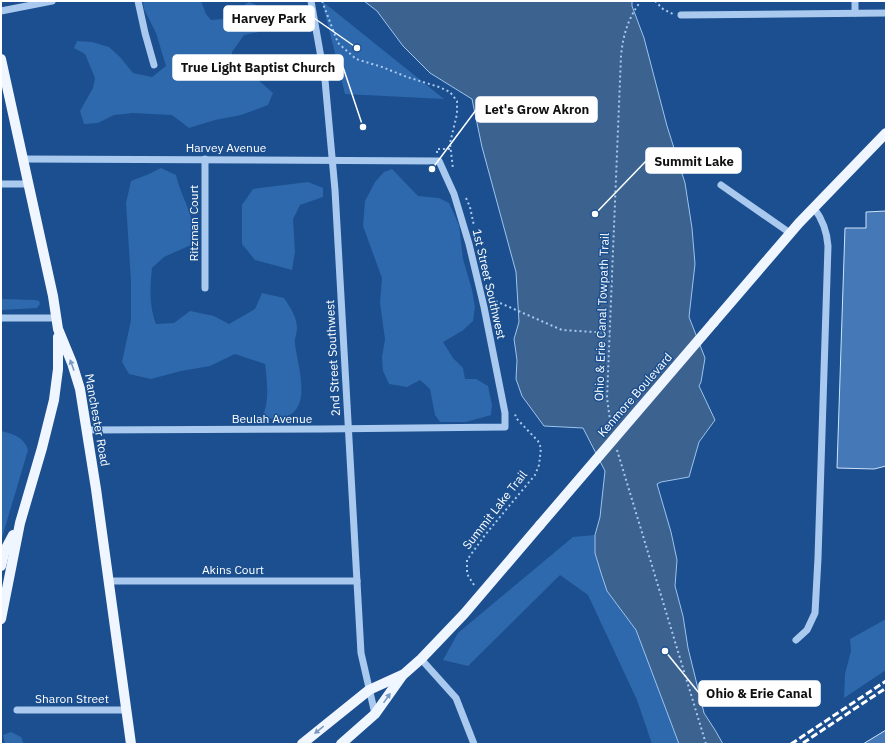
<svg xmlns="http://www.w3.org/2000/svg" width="887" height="745" font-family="'IBM Plex Sans',sans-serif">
	<rect width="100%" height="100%" fill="#1b4f8f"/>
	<!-- green -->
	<g fill="#2e69ad">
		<path d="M143,1H201L206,14L211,20L223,19L232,12L249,2L259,6L264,19L263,31L244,35L232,52L231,68L257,79L273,93L268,105L241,115L215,120L189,128L172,115L151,114L133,113L114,115L98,123L84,124L80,111L93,88L95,78L85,54L74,48L77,41L92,42L109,47L120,57L133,73L152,77L166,66L156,33L144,9Z"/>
		<path d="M322,1L444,99L345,94Z"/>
		<path d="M161,168L176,175C182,201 196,214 193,244L164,257L152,268C150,288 149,305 156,324L174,323L190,311L214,316L229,324L255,309L262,293L284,298C290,307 297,317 297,329C297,334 294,339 295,344C297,364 314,411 283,417C275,419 270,419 262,417C270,402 267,381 265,364L235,354L210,366L181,371L151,379L129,374L122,362L131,320V281L126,203L131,181L149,174Z"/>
		<path d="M392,169L418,196L439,198L449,203L459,225L463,259L472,290L475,307L473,321L462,331L443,342L453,358L463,368L465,379H476L488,386L492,405L491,415L466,422H440L435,415L430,389L420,380L407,387L389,384L383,371L382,357L385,339L380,303L382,278L363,226L365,201L375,182L384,172Z"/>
		<path d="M308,182L323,188V197L300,205L293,219L295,252L292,270L255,260L242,244V205L253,189Z"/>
		<path d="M1,299L35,300L39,301L40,304L37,308L1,310Z"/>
		<path d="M1,431C13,434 24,437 28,450L1,541Z"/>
		<path d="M595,535V552L607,591L636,630L679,744H652L637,700L588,595L560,575L468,666L443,660L458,633L573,537Z"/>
		<path d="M886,619V670L844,698L845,674L851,651L850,639Z"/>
		<path d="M11,732L21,737L24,744H5L3,735Z"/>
	</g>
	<!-- water -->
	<path fill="#3c6290" stroke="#9cc4f0" d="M364,1H632V6L644,38L667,126L685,183L692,228L695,264L689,317L705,358L701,382L699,386L715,420L699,442L689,477L661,482L657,484L671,532L677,560L675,586L683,616L688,648L704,713L715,730L723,744H679L636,630L607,591L601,573L595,553V535L600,517L605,471L583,428L544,426L522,396L516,379L517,360L514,339L519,322L516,272L482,147L472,99L430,73L403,46L377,11Z"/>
	<!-- building -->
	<g fill="#4478b7" stroke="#cfe3fa">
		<path d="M886,211V466L874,469L837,468L845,228H866V212Z"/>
		<path d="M886,730V744H863Z"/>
	</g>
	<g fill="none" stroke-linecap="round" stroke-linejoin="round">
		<!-- path -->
		<g stroke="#a9c9ee" stroke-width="2" stroke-dasharray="2 3" stroke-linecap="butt">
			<path d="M322,1L338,43L356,59L382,67L407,77L439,87L450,92L457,101V114L450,143L453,169"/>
			<path d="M655,1L663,9L673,14"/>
			<path d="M437,153V149H450"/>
			<path d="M466,198L470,207L474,226"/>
			<path d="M491,299L562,330L610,333"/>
			<path d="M611,427L607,398L621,56C623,35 628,18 641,1"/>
			<path d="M617,450L706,744"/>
			<path d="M474,585L467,574V560L485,535L535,475L539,465L541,448L538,441L516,418L515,414"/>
		</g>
		<!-- minor -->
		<g stroke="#a9c9ee" stroke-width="7">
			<path d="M138,1L145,33L154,65"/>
			<path d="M311,1L325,80L335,190L361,653L375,714"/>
			<path d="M1,11L52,1"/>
			<path d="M855,13V1"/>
			<path d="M681,15L886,13"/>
			<path d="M23,159L439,161L454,194L469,244L484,307L505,413V427L322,429L86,430"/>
			<path d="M1,184H29"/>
			<path d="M721,185L790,233"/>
			<path d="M205,288V159"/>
			<path d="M1,318H57"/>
			<path d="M109,581H357"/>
			<path d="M796,640L807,630L815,613L818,558L828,246C827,231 823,220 814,208"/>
			<path d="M421,659L456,698L474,744"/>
			<path d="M17,710H126"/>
		</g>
		<!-- major -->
		<g stroke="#f0f6ff" stroke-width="10">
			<path d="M1,59L53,296L58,329L72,363L80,389L96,489L131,744"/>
			<path d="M714,322L799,223L886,133"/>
			<path d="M1,566L5,550L13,535"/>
			<path d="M1,619L20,523L42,448L54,400L58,369V337"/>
			<path d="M302,744L369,690L404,674L421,659L464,614L540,525"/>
			<path d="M341,744L375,714L402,676"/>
		</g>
		<!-- rail -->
		<g stroke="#fff" stroke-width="3" stroke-dasharray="7 3" stroke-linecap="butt">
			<path d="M803,743L886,688"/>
			<path d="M791,744L886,681"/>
		</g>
		<!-- major-bridge -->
		<path stroke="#f0f6ff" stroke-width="10" d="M540,525L714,322"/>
	</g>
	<!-- one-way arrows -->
	<defs><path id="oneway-solid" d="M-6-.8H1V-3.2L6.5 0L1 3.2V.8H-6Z"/></defs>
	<g fill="#7b9ac1">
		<use href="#oneway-solid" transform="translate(72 365) rotate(-110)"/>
		<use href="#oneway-solid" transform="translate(387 698) rotate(-55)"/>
		<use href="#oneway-solid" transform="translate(319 730) rotate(141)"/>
	</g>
	<g text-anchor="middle" stroke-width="3" stroke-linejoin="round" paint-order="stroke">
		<!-- street labels -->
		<g font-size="12" fill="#fff" stroke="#1b4f8f">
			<text x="226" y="152">Harvey Avenue</text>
			<text transform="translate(194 223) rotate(-90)" y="4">Ritzman Court</text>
			<text transform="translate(489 284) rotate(77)" y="4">1st Street Southwest</text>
			<text transform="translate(602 317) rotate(-88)" y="4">Ohio &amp; Erie Canal Towpath Trail</text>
			<text transform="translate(333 358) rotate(-93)" y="4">2nd Street Southwest</text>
			<text transform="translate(635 395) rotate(-49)" y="4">Kenmore Boulevard</text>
			<text x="272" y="423">Beulah Avenue</text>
			<text transform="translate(97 420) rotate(80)" y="4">Manchester Road</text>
			<text transform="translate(495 510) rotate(-52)" y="4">Summit Lake Trail</text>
			<text x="233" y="574">Akins Court</text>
			<text x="72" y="703">Sharon Street</text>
		</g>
	</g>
	<!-- callouts -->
	<path fill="none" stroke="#fff" stroke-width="1.5" d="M357 48L314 18M363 127L343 67M432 169L476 110M595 214L646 161M665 651L699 693"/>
	<g fill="#fff" stroke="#1b4f8f" stroke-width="1.5">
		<circle cx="357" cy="48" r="4"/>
		<circle cx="363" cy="127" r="4"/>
		<circle cx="432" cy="169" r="4"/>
		<circle cx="595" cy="214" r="4"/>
		<circle cx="665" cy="651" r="4"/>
	</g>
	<g fill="#fff" stroke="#fff" stroke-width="1.5">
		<rect x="224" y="6" width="90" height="25" rx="4"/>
		<rect x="173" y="55" width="170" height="25" rx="4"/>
		<rect x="476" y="97" width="121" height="25" rx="4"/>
		<rect x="646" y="148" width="95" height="25" rx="4"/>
		<rect x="699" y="681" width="121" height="25" rx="4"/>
	</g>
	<g font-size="13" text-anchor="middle" font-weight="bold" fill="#111">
		<text x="269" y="23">Harvey Park</text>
		<text x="258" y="72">True Light Baptist Church</text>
		<text x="537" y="114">Let's Grow Akron</text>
		<text x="694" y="166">Summit Lake</text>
		<text x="759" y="698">Ohio &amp; Erie Canal</text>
	</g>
	<!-- border -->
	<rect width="887" height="745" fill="none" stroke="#ffffff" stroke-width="4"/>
</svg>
